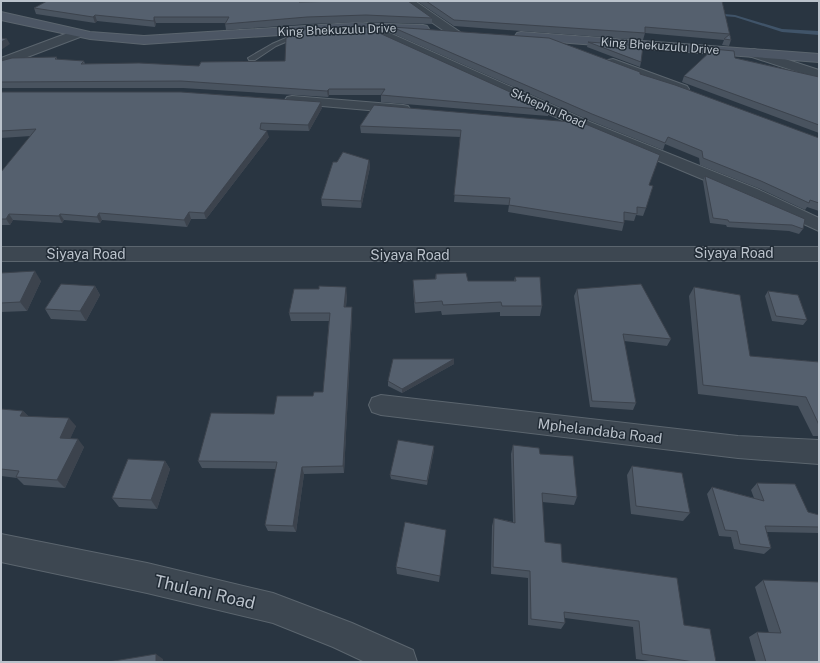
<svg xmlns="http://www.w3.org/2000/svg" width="820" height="663" font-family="'Public Sans',sans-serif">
	<rect width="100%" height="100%" fill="#293541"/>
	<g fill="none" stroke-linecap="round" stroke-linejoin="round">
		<!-- stream -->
		<path fill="#405469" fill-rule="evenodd" d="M713,13L735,15L782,29L819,31V35L782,32L735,17L711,15V13Z"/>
		<defs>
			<path id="lane" d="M300,32L302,33V35L276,46L255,60H249L248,58L272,44Z"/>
			<g id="street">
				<path d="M401,1H415L460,32L458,35H450Z"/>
				<path d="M367,23L590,122L757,189L819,218V231L745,197L580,128L363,30L361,27L363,24Z"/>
				<path d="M76,30L80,31L82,34L80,37L1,67V58Z"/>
				<path d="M754,49L819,70V79L749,56L748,53L749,50Z"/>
				<path d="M613,59L687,86L689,89L687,92L682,93L677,92L608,66L606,63L608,60Z"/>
				<path d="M292,96L403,105L408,106L410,109L408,112L403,113L287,103L285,100L287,97Z"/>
				<rect x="1" y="247" width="818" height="14"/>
				<path d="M381,395L738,436L819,440V464L738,458L381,415L372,412L369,405L372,398Z"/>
				<path d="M1,534L147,563L273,593L352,623L413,650L417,662H365L333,647L273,623L147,593L1,562Z"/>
			</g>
			<g id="secondary">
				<path d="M1,12L90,32L144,36L353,23L423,25L427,26L429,29L427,32L423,33L353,30L144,44L90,39L1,20Z"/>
				<path d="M521,32L819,54V62L517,39L515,36L517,33Z"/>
			</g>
		</defs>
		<!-- lane casing -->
		<use href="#lane" stroke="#5b656e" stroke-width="2"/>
		<!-- street casing -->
		<use href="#street" stroke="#5b656e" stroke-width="2"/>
		<!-- secondary casing -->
		<use href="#secondary" stroke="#5b656e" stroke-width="2"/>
		<!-- lane -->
		<use href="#lane" fill="#3d4751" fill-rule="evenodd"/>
		<!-- street -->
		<use href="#street" fill="#3d4751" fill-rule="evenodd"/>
		<!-- secondary -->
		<use href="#secondary" fill="#4c5664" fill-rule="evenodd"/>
	</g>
	<!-- wall -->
	<g fill="#49535f">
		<path d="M300,1V2L432,18V24L367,22L308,24L226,30L225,23H156L155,27L97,21L95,23L36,14L34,8Z"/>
		<path d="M417,1H722L731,40L729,46L722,45L724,40L645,33L643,40L454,26Z"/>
		<path d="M392,27L640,74L819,138V211L807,207L805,210L758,188L700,165L699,158L665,144L663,150L591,121L392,33Z"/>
		<path d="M588,42L641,62L640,67L587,47Z"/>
		<path d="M57,57V60L84,61L85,64L199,66L550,110L548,116L381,102V95H329L328,97L183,88H1V61Z"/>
		<path d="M735,58L819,77V133L682,82L684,76Z"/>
		<path d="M1,92L322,108L309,131L262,130L269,137L206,219H191L187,227L102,220L100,223L64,220L62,223L13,220L10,225H1V172L31,136L1,138Z"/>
		<path d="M583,123L649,185L646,208L643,216L636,215L634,221L624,220V223L622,231L508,212L509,205L454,202L460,137L361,133L360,126Z"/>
		<path d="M369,160L370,167L361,208L322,206L321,199L337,162Z"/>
		<path d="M705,176L803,229L799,234L789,231L727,227L726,225L710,223L703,181Z"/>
		<path d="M1,273L41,281L27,311L1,312Z"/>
		<path d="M436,274L468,281H514L515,277L542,306L540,316H500V312L442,315L441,311L415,313L413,290V280L435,279Z"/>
		<path d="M95,286L100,295L86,321L51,319L45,309Z"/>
		<path d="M694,287L750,356L819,362V436H813L798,406L698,394L689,296Z"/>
		<path d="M577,289L671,339L667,346L624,341L636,403L633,410L590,407L574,296Z"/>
		<path d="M768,291L807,320L803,325L772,321L765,296Z"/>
		<path d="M347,295L346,307L352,315L344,473L304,474L296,532L268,531L265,525L276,469L202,468L198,461L274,414L313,396L323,392L329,321H291L289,313Z"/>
		<path d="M454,359V364L402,393L388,386V381Z"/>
		<path d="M1,409L23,411L28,416L76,426L70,438L84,447L65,488L24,485L17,478L1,476Z"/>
		<path d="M513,445L540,454L577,497L574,505L542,502L545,542L562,562L684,625L716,662H656L636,659L633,627L565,618V623L561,629L528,625V578L491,574L492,526L494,518L513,522L511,454Z"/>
		<path d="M434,450L427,485L391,479L390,475Z"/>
		<path d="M165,461L170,469L157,509L119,507L112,498Z"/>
		<path d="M632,466L690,513L683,521L631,514L627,475Z"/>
		<path d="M757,483L808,512L819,515V533L767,532L771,548L764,554L734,549L731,537L719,536L707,494L712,487L754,498L751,490Z"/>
		<path d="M446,530L439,582L397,574L396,567Z"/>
		<path d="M763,580L819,662H756L749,637L757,632L769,633L755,587Z"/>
	</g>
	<!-- shaded-wall -->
	<g fill="#3c434d">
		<path d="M95,15L97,21L95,23L93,17Z"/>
		<path d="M154,17L156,23L155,27L154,21Z"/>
		<path d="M7,39L10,44L1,50V42Z"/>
		<path d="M329,89V95L328,97L327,91Z"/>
		<path d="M321,102L322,108L309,131L308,125Z"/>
		<path d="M267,131L269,137L206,219L204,213Z"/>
		<path d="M369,160L370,167L361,208V201Z"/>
		<path d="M189,212L191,219L187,227L184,220Z"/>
		<path d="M99,213L102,220L100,223L97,217Z"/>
		<path d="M9,214L13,220L10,225L6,219Z"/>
		<path d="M60,214L64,220L62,223L59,216Z"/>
		<path d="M35,271L41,281L27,311L20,302Z"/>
		<path d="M95,286L100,295L86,321L80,311Z"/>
		<path d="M346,287L347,295L345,315L344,307Z"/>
		<path d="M352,307V315L344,473L343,466Z"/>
		<path d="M454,359V364L402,393V389Z"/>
		<path d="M23,411L31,419L20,416Z"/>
		<path d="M69,418L76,426L67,446L60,438Z"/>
		<path d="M78,439L84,447L65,488L57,480Z"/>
		<path d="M434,446V450L427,485V481Z"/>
		<path d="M165,461L170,469L157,509L151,500Z"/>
		<path d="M302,467L304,474L296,532L293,526Z"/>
		<path d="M156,654L163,659V662H156Z"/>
	</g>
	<!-- building -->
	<g fill="#55606e" stroke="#3c434d">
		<path d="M47,1H300L299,2L343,1H408L432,18L366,15L307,17L225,24L229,17H154V21L95,15L93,17L34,8Z"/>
		<path d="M426,1H722L731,40L724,39L730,34L645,27V33L454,20Z"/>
		<path d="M366,27L550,110L381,95L385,89H329L327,91L181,81L1,82V61L12,58L57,57L55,59L84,61L81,64L139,63L199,66L201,62L285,61L286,38L303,29Z"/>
		<path d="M392,27L549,38L640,72V74L675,85L819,138V203L810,200L809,203L761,181L703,158L702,151L668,137L665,143L592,114Z"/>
		<path d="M1,38L7,39L1,42Z"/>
		<path d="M588,42L643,46L641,62Z"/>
		<path d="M713,49L734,51L735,58L819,77V125L684,76Z"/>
		<path d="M1,92H181L321,102L308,125L261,123L260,129L267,131L204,213L189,212L184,220L99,213L97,217L60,214L59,216L9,214L6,219H1V172L36,129L1,131Z"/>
		<path d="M374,105L583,123L660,155L649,185L653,186L646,208L637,207V214L624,212V223L509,205L510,198L454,195L461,130L360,126Z"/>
		<path d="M343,152L369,160L361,201L321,199L333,162H337Z"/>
		<path d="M705,176L805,219L803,229L792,225L729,222L728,220L713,218Z"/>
		<path d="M35,271L20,302L1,303V273Z"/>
		<path d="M466,273L468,281H516L515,277H540L542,306H502L501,302L443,305L442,301L415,303L413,280L436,279V274Z"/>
		<path d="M61,284L95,286L80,311L45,309Z"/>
		<path d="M641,284L671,339L623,334L636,403L592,401L577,289Z"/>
		<path d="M319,286L346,287L344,307H352L343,466L302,467L293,526L265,525L277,462L198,461L211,413L274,414L277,396H313L314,392H323L330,313H289L294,289H319Z"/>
		<path d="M694,287L740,295L750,356L819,362V425L806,397L703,385Z"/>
		<path d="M768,291L798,295L807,320L776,316Z"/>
		<path d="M393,359H454L402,389L388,381Z"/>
		<path d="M1,409L23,411L20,416L69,418L60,438L78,439L57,480L16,477L19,471L1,469Z"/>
		<path d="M398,440L434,446L427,481L390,475Z"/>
		<path d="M513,445L539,448L540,454L573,456L577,497L542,493L545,542L561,544L562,562L677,578L684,625L710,629L716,662H694L642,654L639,621L564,612L565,623L531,619L530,571L493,567L494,518L515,523Z"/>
		<path d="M128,459L165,461L151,500L112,498Z"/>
		<path d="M632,466L682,473L690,513L636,506Z"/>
		<path d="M757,483L795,484L808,512L819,515V527L765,526L771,548L740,544L737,531L725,530L712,487L764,501Z"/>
		<path d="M405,522L446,530L440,576L396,567Z"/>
		<path d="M763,580L819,582V662H766L757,632L781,633Z"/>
		<path d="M156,654V662H108Z"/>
	</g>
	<g text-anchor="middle" stroke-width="3" stroke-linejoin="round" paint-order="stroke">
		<!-- far-street labels -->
		<g font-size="12" fill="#bac2cb" stroke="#222c36">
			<text transform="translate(337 30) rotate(-2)" y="4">King Bhekuzulu Drive</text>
			<text transform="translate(660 46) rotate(4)" y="4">King Bhekuzulu Drive</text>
			<text transform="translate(548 108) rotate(24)" y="4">Skhephu Road</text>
		</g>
		<!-- street labels -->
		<g font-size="14" fill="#bac2cb" stroke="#222c36">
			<text x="734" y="258">Siyaya Road</text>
			<text x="86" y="259">Siyaya Road</text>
			<text x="410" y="260">Siyaya Road</text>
			<text transform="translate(600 431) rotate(7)" y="5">Mphelandaba Road</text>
		</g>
		<!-- near-street labels -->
		<g font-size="17" fill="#bac2cb" stroke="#222c36">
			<text transform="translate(205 592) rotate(13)" y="6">Thulani Road</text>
		</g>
	</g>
	<!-- border -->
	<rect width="820" height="663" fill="none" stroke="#bac2cb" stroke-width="4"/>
</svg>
